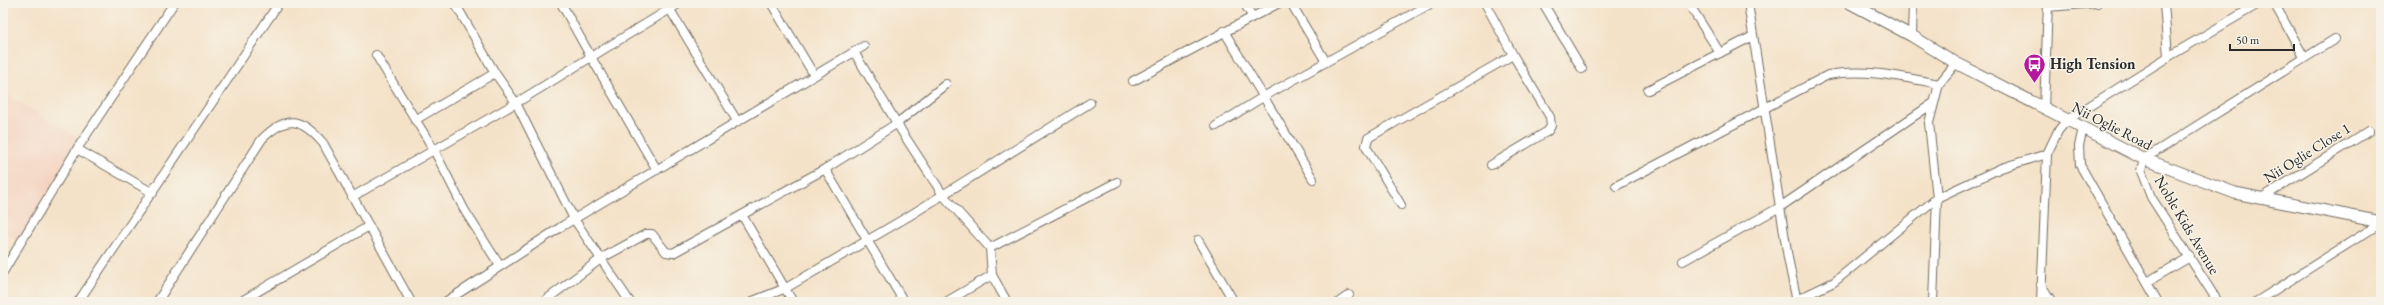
<svg xmlns="http://www.w3.org/2000/svg" width="2384" height="305" font-family="'EB Garamond',serif">
	<rect width="100%" height="100%" fill="#f7f3e8"/>
	<filter id="ink" filterUnits="userSpaceOnUse"><feTurbulence type="fractalNoise" baseFrequency=".025" numOctaves="2"/><feDisplacementMap in="SourceGraphic" scale="8" xChannelSelector="R" yChannelSelector="G"/><feConvolveMatrix kernelMatrix="1 2 1 2 8 2 1 2 1" color-interpolation-filters="sRGB"/></filter>
	<filter id="wash" filterUnits="userSpaceOnUse"><feTurbulence type="fractalNoise" baseFrequency=".012" numOctaves="4" result="noise"/><feDisplacementMap in="SourceGraphic" scale="16" xChannelSelector="R" yChannelSelector="G"/><feGaussianBlur stdDeviation="0.9" result="paint"/><feColorMatrix in="noise" values="0 0 0 0 0 0 0 0 0 0 0 0 0 0 0 0 0 1.4 0 .05"/><feComposite in="paint" operator="in"/></filter>
	<g filter="url(#wash)">
		<rect width="100%" height="100%" fill="#f4e2c8"/>
		<!-- built -->
		<path fill="#f4d3c0" d="M3,92L81,140L19,242L3,233Z"/>
	</g>
	<g filter="url(#ink)">
		<g fill="none" stroke-linecap="round" stroke-linejoin="round">
			<defs>
				<g id="street">
					<path d="M666,3L737,121"/>
					<path d="M771,3L814,75"/>
					<path d="M1244,3L1252,16"/>
					<path d="M1291,3L1326,62"/>
					<path d="M1543,3L1582,69"/>
					<path d="M1748,3L1788,258L1797,302"/>
					<path d="M2164,3L2168,57"/>
					<path d="M2274,3L2304,57"/>
					<path d="M456,5L495,73L516,103L574,219L630,302"/>
					<path d="M2048,7L2097,3"/>
					<path d="M1692,9L1720,53"/>
					<path d="M1224,31L1313,179"/>
					<path d="M1912,36L1913,3"/>
					<path d="M854,52L904,135L943,195L990,248L992,275L1007,302"/>
					<path d="M376,55L434,150L465,211L500,266"/>
					<path d="M1133,81L1279,3"/>
					<path d="M1648,90L1753,36"/>
					<path d="M2044,109L2048,3"/>
					<path d="M415,120L495,73"/>
					<path d="M1216,126L1263,97L1432,3"/>
					<path d="M2083,128L2079,146L2080,165L2158,302"/>
					<path d="M77,149L174,3"/>
					<path d="M1491,165L1548,131L1551,126L1550,117L1513,55"/>
					<path d="M825,169L904,302"/>
					<path d="M657,170L591,57L680,3"/>
					<path d="M1616,186L1828,75C1864,68 1903,77 1939,84"/>
					<path d="M352,197L516,103L591,57L561,3"/>
					<path d="M2260,199L2369,131"/>
					<path d="M1401,205L1368,150L1366,146L1368,138L1513,55L1485,3"/>
					<path d="M742,215L793,302"/>
					<path d="M1198,240L1234,302"/>
					<path d="M990,248L1117,182"/>
					<path d="M1683,261L1780,207L1932,104"/>
					<path d="M3,272L77,149L153,193"/>
					<path d="M2147,282L2190,257"/>
					<path d="M2041,285L2052,302"/>
					<path d="M753,301L786,288L909,216L1090,103"/>
					<path d="M78,302L279,3"/>
					<path d="M157,302L262,139C287,114 301,118 323,143L411,302"/>
					<path d="M240,302L369,226"/>
					<path d="M445,302L564,225L864,46"/>
					<path d="M543,302L602,258L646,234H652L666,252L673,253L825,169L896,124L946,84"/>
					<path d="M946,302L992,275"/>
					<path d="M1339,302L1349,295"/>
					<path d="M1792,302L1834,282L1937,198L2001,168L2047,154L2058,131L2067,120L2168,57L2260,3"/>
					<path d="M1933,302L1937,198L1929,123L1939,84L1956,63"/>
					<path d="M2041,302L2047,154"/>
					<path d="M2218,302L2151,197L2141,171L2144,159L2335,39"/>
					<path d="M2256,302L2381,223"/>
				</g>
				<path id="secondary" d="M1850,3L1912,36L1956,63L2144,159L2235,193L2381,222"/>
			</defs>
			<!-- street casing -->
			<use href="#street" stroke="#716b62" stroke-width="10"/>
			<!-- secondary casing -->
			<use href="#secondary" stroke="#716b62" stroke-width="13"/>
			<!-- street -->
			<use href="#street" stroke="#fff" stroke-width="8"/>
			<!-- secondary -->
			<use href="#secondary" stroke="#fff" stroke-width="11"/>
		</g>
	</g>
	<!-- icons -->
	<defs>
		<symbol id="bus-pin" viewBox="-11 -11 22 30"><path d="M0 17L-7.5 6A9.5 9.5 0 1 1 7.5 6Z" fill="#b5179e" stroke="#f7f3e8"/><path d="M-5-6H5V4H4V6H2V4H-2V6H-4V4H-5ZM-3.5-4V0h7V-4ZM-3.5 1.2v1.5H-2V1.2ZM2 1.2v1.5H3.5V1.2Z" fill="#fff"/></symbol>
	</defs>
	<g fill-rule="evenodd">
		<use href="#bus-pin" x="2022" y="52" width="25" height="34"/>
	</g>
	<g text-anchor="middle" stroke-width="3" stroke-linejoin="round" paint-order="stroke">
		<!-- poi labels -->
		<g font-size="15" font-weight="bold" fill="#2b2b2b" stroke="#f7f3e8" text-anchor="start">
			<text x="2050" y="69">High Tension</text>
		</g>
		<!-- street labels -->
		<g font-size="15" fill="#2b2b2b" stroke="#f7f3e8">
			<text transform="translate(2112 126) rotate(27)" y="5">Nii Oglie Road</text>
			<text transform="translate(2307 153) rotate(-32)" y="5">Nii Oglie Close 1</text>
			<text transform="translate(2187 225) rotate(59)" y="5">Noble Kids Avenue</text>
		</g>
	</g>
	<!-- margin -->
	<rect width="2384" height="305" fill="none" stroke="#f7f3e8" stroke-width="16"/>
	<!-- scale -->
	<path d="M2230 44v6h64v-6" fill="none" stroke="#2b2b2b" stroke-width="2"/>
	<text x="2236" y="44" font-size="12" fill="#2b2b2b" stroke="#f7f3e8" stroke-width="3" paint-order="stroke">50 m</text>
</svg>
